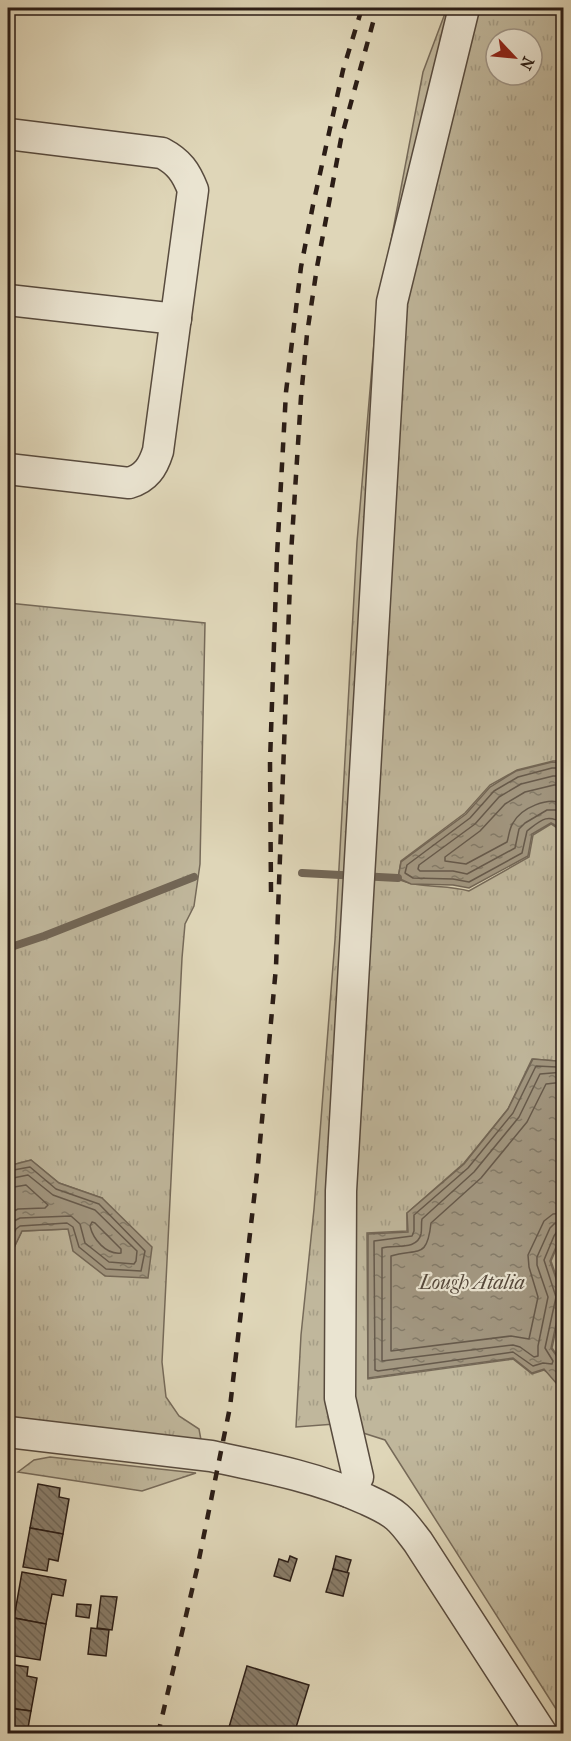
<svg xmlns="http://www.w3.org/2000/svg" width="571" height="1741" font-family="'IM FELL French Canon',serif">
	<defs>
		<pattern id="grass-tufts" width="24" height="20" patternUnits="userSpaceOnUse" patternTransform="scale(1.5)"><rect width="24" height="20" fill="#c0b79c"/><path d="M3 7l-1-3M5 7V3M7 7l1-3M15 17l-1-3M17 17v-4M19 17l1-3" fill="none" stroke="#a59d86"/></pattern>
		<pattern id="water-ripples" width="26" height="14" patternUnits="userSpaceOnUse" patternTransform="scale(1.5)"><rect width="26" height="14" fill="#a29781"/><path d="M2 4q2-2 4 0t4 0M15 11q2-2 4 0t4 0" fill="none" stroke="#847b69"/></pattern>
		<pattern id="building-back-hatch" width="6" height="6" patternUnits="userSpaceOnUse" patternTransform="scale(1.5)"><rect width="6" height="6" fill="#897d6a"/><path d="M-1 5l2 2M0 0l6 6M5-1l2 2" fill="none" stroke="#706656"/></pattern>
	</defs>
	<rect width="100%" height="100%" fill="#dfd6b8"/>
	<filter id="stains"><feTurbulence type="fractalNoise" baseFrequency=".00333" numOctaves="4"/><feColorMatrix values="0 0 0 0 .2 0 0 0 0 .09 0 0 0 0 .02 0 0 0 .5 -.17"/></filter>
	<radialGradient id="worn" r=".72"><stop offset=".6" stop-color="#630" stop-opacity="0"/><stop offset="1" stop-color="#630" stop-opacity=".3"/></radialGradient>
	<!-- grass -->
	<g fill="url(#grass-tufts)" stroke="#766a59" stroke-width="1.5" fill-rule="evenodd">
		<path d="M447,8H563V761H553L517,770L490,785L465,813L401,861L398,879C420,889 446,884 469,891L529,857L533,835L551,824L563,832V1052L557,1061L532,1059L508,1109L464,1163L407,1213V1231L367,1233L368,1379L513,1359L532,1374L544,1370L561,1381C563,1397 564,1397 559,1413H564L563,1720L385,1440L335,1424L296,1427L301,1335L314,1209L335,940L357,542L376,320L423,72ZM496,39H532V75H496Z"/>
		<path d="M8,603L205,623L200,864L194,906L185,924L182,958L162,1362L166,1397L179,1416L199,1429L201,1440L8,1419V1260L22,1231L68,1229L102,1198L59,1183L31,1160L8,1166Z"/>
		<path d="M563,1233V1364L552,1348L563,1296L551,1261Z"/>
		<path d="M50,1457L196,1473L142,1491L18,1472L34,1460Z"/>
	</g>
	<!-- water -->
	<g fill="url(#water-ripples)" stroke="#726656" stroke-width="1.5">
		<path d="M552,762L563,763V831L551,823L532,834L528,856L469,888L453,885L411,884L398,878L401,862L466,814L490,787L516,771Z"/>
		<path d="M563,1052V1231L550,1261L562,1296L551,1348L563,1365V1391L544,1369L532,1373L513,1358L368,1378V1234L408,1232L407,1213L464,1164L508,1109L533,1059L557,1061Z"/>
		<path d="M31,1160L59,1183L102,1198L152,1247L148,1278L105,1276L73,1251L68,1229L22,1231L8,1260V1166Z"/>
	</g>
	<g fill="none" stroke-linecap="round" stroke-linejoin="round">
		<!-- shore -->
		<g stroke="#665a4c" stroke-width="1.5">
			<path d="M564,768H552L518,777L494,791L470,818L407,865L405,873L413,878L453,879L469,882L522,853L527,831C541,820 547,813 564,824"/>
			<path d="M564,776H553L521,784L499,797L475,824L419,865L418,869L420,871H453L467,874L515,848L519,829L525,823L547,810H556L564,815"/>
			<path d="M564,785H554L525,792L505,804L480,831L445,857V861L466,864L507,842C509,836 509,829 513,823C521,808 548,796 564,804"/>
			<path d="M564,1062L557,1067L536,1066L513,1113L468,1168L414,1215V1231L412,1236L374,1241L375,1370L378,1371L513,1352L533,1366L543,1363L552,1364L553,1361L545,1348L556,1297L544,1260L554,1236L558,1230L564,1229"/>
			<path d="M564,1072L540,1074L519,1117L474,1172L422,1219C421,1223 422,1229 421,1234C417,1251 394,1244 382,1248V1361L513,1345L520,1347L534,1357L538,1356V1346L548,1297L537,1265V1257L550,1228L555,1223L564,1222"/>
			<path d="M564,1082L546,1084L527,1122L481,1178L431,1223C427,1260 418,1248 391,1256V1351L511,1336L529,1339L538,1297L529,1267L528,1255L544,1221L553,1214L564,1213"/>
			<path d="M8,1171L30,1167L56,1189L99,1204L145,1251L141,1271L106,1269L79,1247L73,1227L67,1223L20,1226L16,1229L8,1247"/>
			<path d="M8,1179L28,1175L53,1195L95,1210L137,1251L136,1261L134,1264L109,1262L85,1243L80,1224L71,1216L20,1218L12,1222L8,1230"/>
			<path d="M8,1188L26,1185L48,1205L45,1208L18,1209L8,1214"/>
			<path d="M92,1222L95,1223L121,1249V1253C106,1255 93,1239 90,1226Z"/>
		</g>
		<!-- stream -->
		<g stroke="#726656" stroke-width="8">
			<path d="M302,873L398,878"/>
			<path d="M8,948L44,936L194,877"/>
		</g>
	</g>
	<!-- building -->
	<g fill="url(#building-back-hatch)" stroke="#2b1d16" stroke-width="1.5">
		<path d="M38,1484L60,1488L59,1497L69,1499L63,1534L30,1528Z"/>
		<path d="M30,1528L63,1534L58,1561L49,1559L47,1571L23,1567Z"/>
		<path d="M290,1556L297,1559L290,1581L274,1576L279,1559L288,1562Z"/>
		<path d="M336,1556L351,1560L347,1573L333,1569Z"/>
		<path d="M333,1569L349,1573L343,1596L326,1592Z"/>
		<path d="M22,1572L66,1580L63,1596L52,1594L46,1624L14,1618Z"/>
		<path d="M101,1596L117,1597L112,1630L97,1628Z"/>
		<path d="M77,1604L91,1605L89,1618L76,1616Z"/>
		<path d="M14,1618L46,1624L40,1660L8,1655Z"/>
		<path d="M91,1628L109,1630L106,1656L88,1654Z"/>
		<path d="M8,1664L28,1667L27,1676L37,1678L31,1711L8,1708Z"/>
		<path d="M247,1666L309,1685L294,1734H227Z"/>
		<path d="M8,1708L31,1711L27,1734H8Z"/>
	</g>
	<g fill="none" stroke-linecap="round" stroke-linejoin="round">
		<defs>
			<g id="minor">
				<path d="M8,134L162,153C179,162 186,172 193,190L158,451C153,467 146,478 129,483L8,469"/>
				<path d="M8,300L176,319"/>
				<path d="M8,1432L211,1456C263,1467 316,1477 365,1499C376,1504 388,1509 397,1517C405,1524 411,1533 418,1542L542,1734"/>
				<path d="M349,1492L358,1477L340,1398L341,1191L392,302L464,8"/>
			</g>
		</defs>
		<!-- minor casing -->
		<use href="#minor" stroke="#584b3e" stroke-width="33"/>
		<!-- minor -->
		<use href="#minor" stroke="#eae4d1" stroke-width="30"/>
		<!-- rail -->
		<g stroke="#2b1d16" stroke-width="4.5" stroke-dasharray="10 10" stroke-linecap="butt">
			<path d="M271,892L270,762L277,556L286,392L301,267L313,205L343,70L362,8"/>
			<path d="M158,1734L197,1569L230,1407L258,1164L276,967L291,554L301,397L307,334L317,267L341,139L377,8"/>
		</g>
	</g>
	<g text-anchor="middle" stroke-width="4.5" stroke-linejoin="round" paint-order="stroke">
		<!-- water labels -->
		<g font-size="20" font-style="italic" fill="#55483b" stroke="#eae4d1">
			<text x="472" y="1289">Lough Atalia</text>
		</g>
	</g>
	<!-- margin -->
	<rect width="571" height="1741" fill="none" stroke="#dfd6b8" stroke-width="30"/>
	<rect x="9" y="9" width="553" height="1723" fill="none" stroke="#2b1d16" stroke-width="3"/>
	<rect x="15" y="15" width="541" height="1711" fill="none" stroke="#2b1d16" stroke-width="1.5"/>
	<!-- north arrow -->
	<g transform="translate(514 57) rotate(116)"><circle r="28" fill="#eae4d1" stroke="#9e9486" stroke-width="1.5"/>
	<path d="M0-4.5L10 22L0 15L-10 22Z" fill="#8f2418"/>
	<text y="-9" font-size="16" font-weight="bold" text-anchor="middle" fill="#2b1d16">N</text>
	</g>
	<rect width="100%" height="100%" filter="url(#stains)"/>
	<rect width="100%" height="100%" fill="url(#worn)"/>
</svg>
